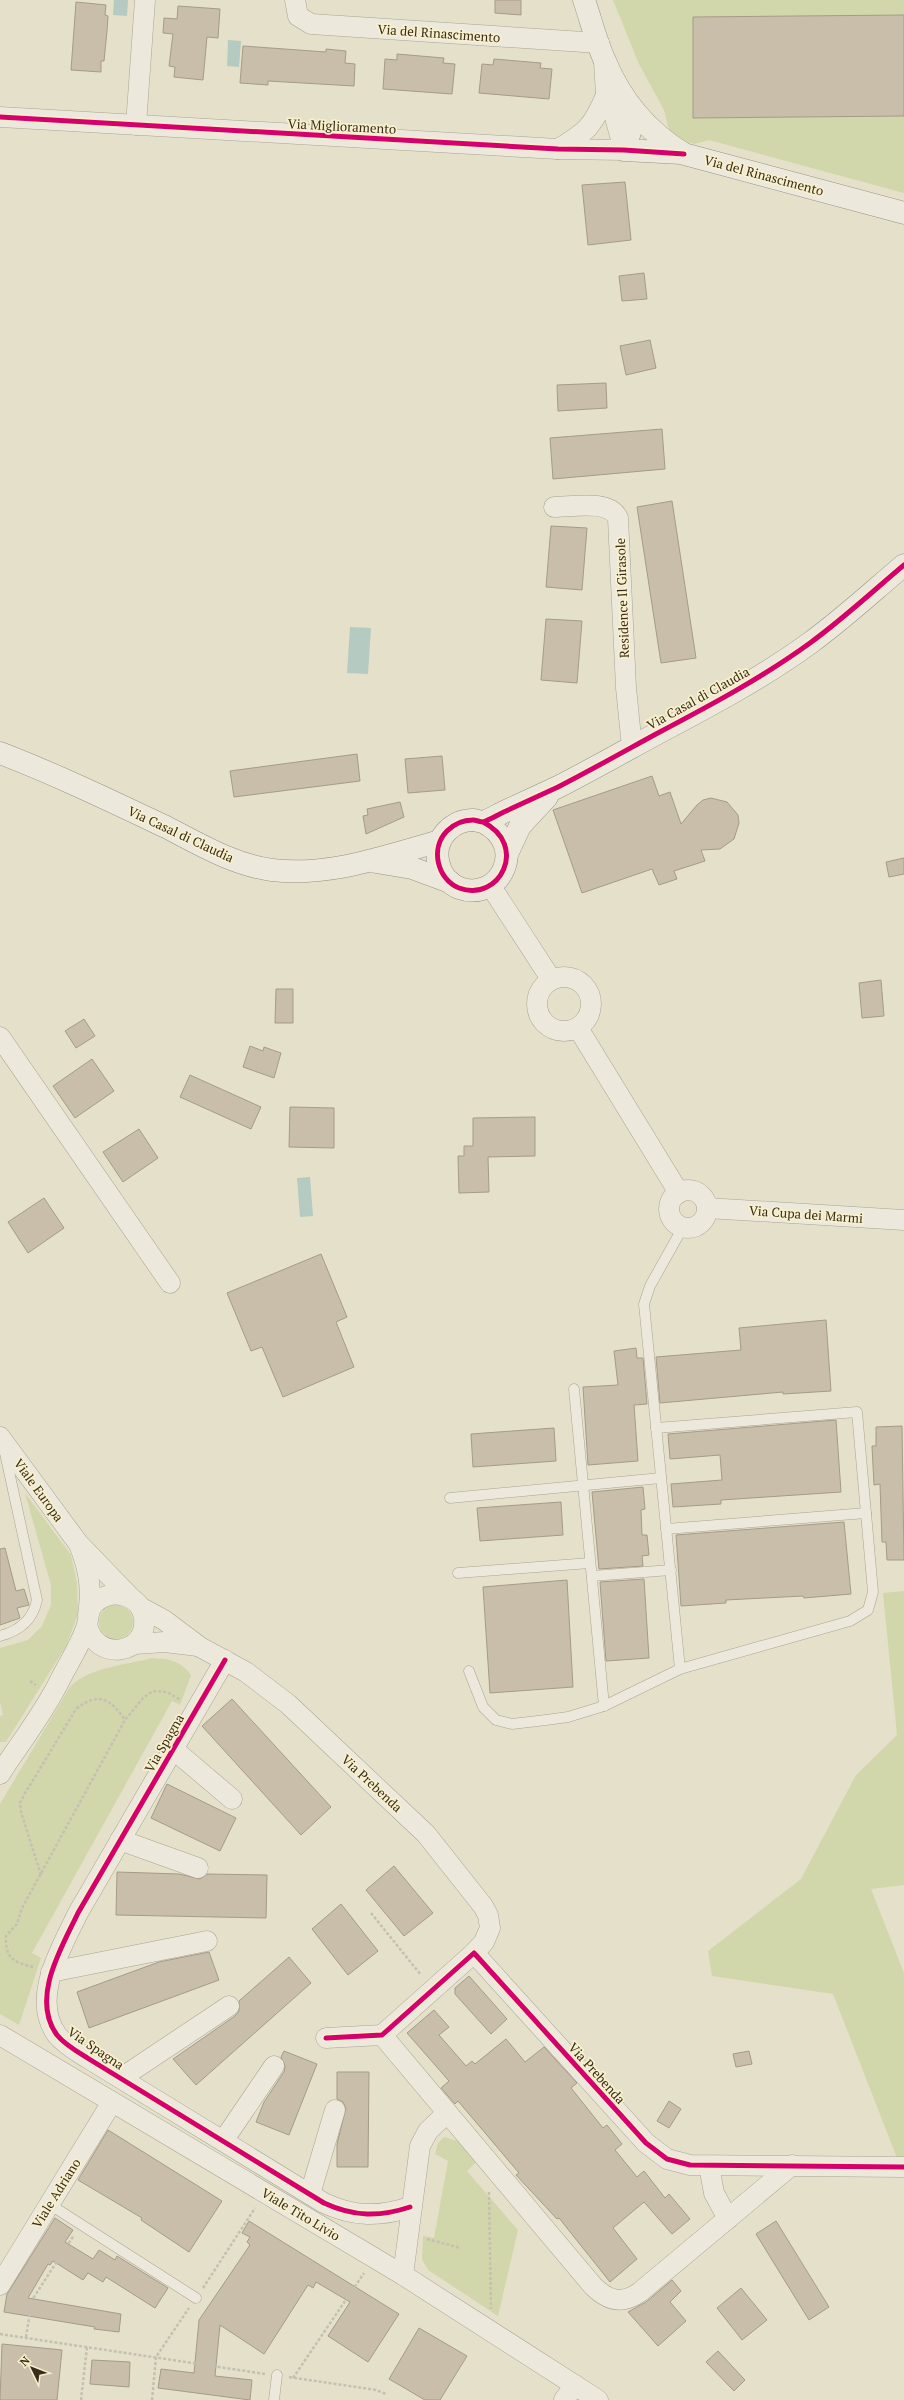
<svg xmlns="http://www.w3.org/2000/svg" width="904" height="2400" font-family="'PT Serif',serif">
	<rect width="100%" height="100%" fill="#e5e0c9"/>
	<!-- green -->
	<g fill="#d1d7aa">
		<path d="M613,0H904V193L709,140L694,144L678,139L669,130L664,110L639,64Z"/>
		<path d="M25,1493L71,1555L77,1583L78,1614L66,1646L6,1742H0V1716L3,1715L0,1702V1648L28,1640L42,1626L51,1605V1585Z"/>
		<path d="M904,1591V1885L871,1889L904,1973V2158H897L833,1994L712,1976L708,1951L801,1879L856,1775L897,1735L883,1593Z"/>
		<circle cx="116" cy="1622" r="17"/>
		<path d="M152,1658C169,1659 180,1660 191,1675L180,1705L172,1701L32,1953L41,1958L19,2025L0,2014V1804L70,1687C89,1667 126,1665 152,1658Z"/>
		<path d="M444,2137L464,2143L478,2160L467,2171L518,2230L498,2316L428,2270L422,2259L423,2236L434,2238L448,2161L435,2154L438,2143Z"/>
	</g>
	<!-- water -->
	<g fill="#b5cac0">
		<path d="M114,0H128L127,16L113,15Z"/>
		<path d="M228,40L241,41L239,67L227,66Z"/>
		<path d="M350,627L371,628L368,674L347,673Z"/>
		<path d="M310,1177L313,1216L300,1217L297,1178Z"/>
	</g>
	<!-- building -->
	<g fill="#c9beaa" stroke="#a59b88">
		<path d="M495,0H521V15L495,13Z"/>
		<path d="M76,2L106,5L105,15L108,16L107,31L104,61H101V72L71,70Z"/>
		<path d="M178,6L220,9L218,38L207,37L203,80L174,77L175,67L169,66L173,34L163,33L164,18L177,19Z"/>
		<path d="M904,15V116L693,118V17Z"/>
		<path d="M243,46L326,52V49L346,51L345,63L355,64L354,86L268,81V85L240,83Z"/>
		<path d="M397,54L444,58L443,63L455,64L452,94L383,89L385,59L397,60Z"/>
		<path d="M494,59L541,63L540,68L552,69L549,99L479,93L482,64L493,65Z"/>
		<path d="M625,182L631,240L588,245L582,185Z"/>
		<path d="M644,273L647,299L622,301L619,276Z"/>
		<path d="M650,340L656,368L626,375L620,346Z"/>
		<path d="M606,383L607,408L558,411L557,385Z"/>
		<path d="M662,429L665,469L553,479L550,438Z"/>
		<path d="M672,501L696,658L661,663L637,507Z"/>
		<path d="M551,526L587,528L582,590L546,587Z"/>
		<path d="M546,619L582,621L577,683L541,680Z"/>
		<path d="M357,754L360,781L234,797L230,771Z"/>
		<path d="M442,756L445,790L408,793L405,759Z"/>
		<path d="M652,776L659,796L670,792L681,824L697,805L703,800L711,798L727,802L738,815L739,823L734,839L720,849L701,850L705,861L674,871L677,879L659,885L652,869L582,893L553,810Z"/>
		<path d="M400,802L404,817L366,834L363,816L368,815L367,809Z"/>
		<path d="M904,858V874L889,877L886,862Z"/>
		<path d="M881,980L884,1016L862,1018L859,983Z"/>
		<path d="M276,989H293V1023H275Z"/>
		<path d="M84,1019L95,1036L76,1048L65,1031Z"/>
		<path d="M250,1046L263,1051L264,1047L281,1053L274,1078L243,1067Z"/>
		<path d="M92,1059L114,1091L75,1118L53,1086Z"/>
		<path d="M190,1075L261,1107L251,1129L180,1097Z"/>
		<path d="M290,1107L334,1108V1148L289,1147Z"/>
		<path d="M535,1117V1156L488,1157L489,1192L459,1193L458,1156H464V1146H473V1118Z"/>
		<path d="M139,1129L158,1158L123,1182L103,1152Z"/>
		<path d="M44,1198L64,1228L28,1253L8,1222Z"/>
		<path d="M321,1254L347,1317L336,1322L354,1367L283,1397L262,1347L251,1351L227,1293Z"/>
		<path d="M826,1320L831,1391L783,1394V1392L660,1403L656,1357L741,1350L739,1328Z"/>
		<path d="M636,1348L637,1358H643L647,1404L634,1405L638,1461L588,1465L583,1387L618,1385L614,1351Z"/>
		<path d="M836,1420L841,1492L721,1500V1504L673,1507L671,1484L722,1480L720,1455L670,1459L668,1434Z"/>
		<path d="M902,1426L904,1560H887L886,1542H882L880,1484L874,1485L872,1446H876V1427Z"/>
		<path d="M554,1428L556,1461L473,1467L471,1434Z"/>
		<path d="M643,1487L645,1509L641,1510L642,1535H647L649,1555L642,1556L643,1566L599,1569L592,1492Z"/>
		<path d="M561,1502L563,1535L480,1541L477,1508Z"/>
		<path d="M844,1522L851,1594L804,1598L803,1596L726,1600V1603L681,1606L676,1535Z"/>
		<path d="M5,1548L16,1591L24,1589L29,1605L17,1608L20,1618L0,1625V1549Z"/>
		<path d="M644,1579L649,1658L606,1661L600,1582Z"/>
		<path d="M567,1580L573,1687L490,1693L483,1587Z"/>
		<path d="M232,1699L331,1807L301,1835L202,1726Z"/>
		<path d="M167,1784L236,1818L220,1851L151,1818Z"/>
		<path d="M394,1866L433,1913L404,1936L366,1890Z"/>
		<path d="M117,1872L179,1874L200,1879L207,1874L267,1875L266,1918L116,1915Z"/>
		<path d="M341,1904L378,1951L348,1975L312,1929Z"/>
		<path d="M209,1952L219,1980L89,2028L77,1992L159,1962Z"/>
		<path d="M289,1957L311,1983L196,2085L173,2059L235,2016L239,2011V2001Z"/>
		<path d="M469,1976L507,2019L491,2034L455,1994V1988Z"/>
		<path d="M434,2010L449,2027L439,2035L466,2066L472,2061L475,2064L506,2039L525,2062L544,2047L577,2083L571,2088L603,2128L607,2125L622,2144L615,2150L637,2177L644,2171L665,2198L669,2194L690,2219L672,2234L644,2202L613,2228L637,2259L610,2282L559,2218L557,2219L516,2175L519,2173L458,2101L455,2104L441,2088L449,2081L407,2033Z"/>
		<path d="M284,2051L317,2064L289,2135L256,2122L264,2102L284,2072L285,2066L281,2057Z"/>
		<path d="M749,2051L752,2064L736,2067L733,2054Z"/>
		<path d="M337,2072H369L368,2167H337V2144L346,2108L343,2102L337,2099Z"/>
		<path d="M669,2101L681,2109L669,2128L657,2121Z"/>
		<path d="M108,2130L222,2201L189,2252L141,2220L142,2218L78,2180Z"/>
		<path d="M55,2218L73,2230L65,2242L93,2259L99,2250L115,2260L117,2256L168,2288L155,2308L106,2277L103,2282L88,2273L83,2280L53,2261L50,2265L48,2264L28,2298L121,2314L119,2332L94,2329L95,2327L4,2312L7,2294Z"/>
		<path d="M249,2221L399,2314L368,2362L328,2336L350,2302L316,2282L313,2288L308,2285L264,2354L220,2325L215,2376L252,2380L250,2400L158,2388L161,2369L194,2373L199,2320L250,2245L247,2242L250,2237L242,2233Z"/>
		<path d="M776,2221L829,2307L809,2320L756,2234Z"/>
		<path d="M672,2280L681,2291L670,2302L686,2321L658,2346L628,2312L646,2302Z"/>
		<path d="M741,2288L767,2320L742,2340L717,2308Z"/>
		<path d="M419,2328L467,2356L440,2400H425L389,2379Z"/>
		<path d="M2,2344L62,2350L57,2400H0Z"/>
		<path d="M718,2351L745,2380L734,2391L706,2362Z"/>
		<path d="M92,2360L130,2362L129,2387L90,2384Z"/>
	</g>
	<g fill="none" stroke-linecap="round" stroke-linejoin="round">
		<defs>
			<g id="lane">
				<path d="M574,1389L604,1706"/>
				<path d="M450,1498L661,1478"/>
				<path d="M666,1529L866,1513"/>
				<path d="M458,1573L590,1563"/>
				<path d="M592,1576L671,1570"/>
				<path d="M0,1636C19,1631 33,1620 37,1600L5,1453"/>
				<path d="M680,1669L644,1304L650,1286L683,1227"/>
				<path d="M469,1671L483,1707L496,1720L512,1724L546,1720L568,1717L604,1706L680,1669L850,1621L868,1610L873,1592L857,1412L656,1428"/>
				<path d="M49,2204L196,2298"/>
				<path d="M274,2400L277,2375"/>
			</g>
			<g id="street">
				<path d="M295,0L298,16L311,24L599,43"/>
				<path d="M0,117L558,149L624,150L613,110L606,95L604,61"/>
				<path d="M136,125L145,0"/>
				<path d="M558,149C587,132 593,126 606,95"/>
				<path d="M554,507C572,507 609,499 618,518L626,688L632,747"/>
				<path d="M490,885L551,979"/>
				<circle cx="564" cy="1004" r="27"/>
				<path d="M578,1028L679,1193"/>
				<path d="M0,1037L170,1283"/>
				<circle cx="688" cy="1209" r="19"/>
				<path d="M707,1208L904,1220"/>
				<path d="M0,1437L78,1543L131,1598"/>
				<path d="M80,1547C89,1570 92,1589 88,1615"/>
				<path d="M140,1607L164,1620L200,1647L246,1672L288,1704L426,1834L483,1906L488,1915L490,1928L484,1942L474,1953"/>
				<path d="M134,1644L165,1642L198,1646"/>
				<path d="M225,1660L78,1913C62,1947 30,1998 57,2035C65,2045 78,2052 89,2059L324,2203C354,2217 380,2217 410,2207"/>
				<path d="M173,1749L232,1799"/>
				<path d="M0,1774C20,1743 44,1713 60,1680C69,1662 81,1644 87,1625C89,1618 88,1611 93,1605C108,1587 141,1593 144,1618C148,1655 95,1663 87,1624"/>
				<path d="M120,1840L198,1868"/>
				<path d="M51,1972L207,1941"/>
				<path d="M0,2035L403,2275L598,2400"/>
				<path d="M382,2035L593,2286C608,2301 622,2305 640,2292L792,2165"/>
				<path d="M326,2038L382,2035L474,1953L646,2143L667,2159L690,2165L904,2167"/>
				<path d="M121,2078L229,2006"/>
				<path d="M223,2141L274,2066"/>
				<path d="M709,2166L714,2193L728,2219"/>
				<path d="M310,2194L335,2110"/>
				<path d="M403,2275L420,2146L428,2131L447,2113"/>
				<path d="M0,2285L112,2102"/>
				<path d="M564,2400L575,2385"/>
			</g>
			<g id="secondary">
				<path d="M584,0C591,20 596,42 605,61C621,100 648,132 684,154L904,213"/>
				<path d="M636,114L624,150L682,153"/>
				<path d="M0,753C57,775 111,801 166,827C199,844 234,865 272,870C329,877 386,856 440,841"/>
				<path d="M483,822C529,845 500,903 459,888C437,879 430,848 447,831C454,824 463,820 473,820C476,820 480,822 483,822C490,820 499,814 506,811C523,803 541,795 558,787C591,770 623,752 656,734C709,706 762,678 810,643C843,619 873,591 904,565"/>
				<path d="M507,854L520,826L547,797"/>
				<path d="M376,862L412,868L450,882"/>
			</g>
		</defs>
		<!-- lane casing -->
		<use href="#lane" stroke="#a9a493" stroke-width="11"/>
		<!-- street casing -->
		<use href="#street" stroke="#a9a493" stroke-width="21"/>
		<!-- secondary casing -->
		<use href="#secondary" stroke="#999383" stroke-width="23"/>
		<!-- path -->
		<g stroke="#c4c0b2" stroke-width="2.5" stroke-dasharray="3 2" stroke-linecap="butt">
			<path d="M30,1681L36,1685"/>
			<path d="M41,1875L21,1812L20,1803L24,1795L76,1709C98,1691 111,1699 125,1720"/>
			<path d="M371,1913L421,1975"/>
			<path d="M33,1967C13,1962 5,1958 6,1936L17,1924L22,1908L125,1720L143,1698L153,1691L167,1692L181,1700"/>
			<path d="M489,2192L491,2309"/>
			<path d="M427,2239L461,2248"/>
			<path d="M203,2288L255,2208"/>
			<path d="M0,2334L265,2374"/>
			<path d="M26,2337L32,2300L74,2235"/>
			<path d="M289,2377L376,2390L386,2394"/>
			<path d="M293,2378L364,2273"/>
			<path d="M81,2400L87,2347"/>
			<path d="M152,2400L156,2357L189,2308"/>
		</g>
		<!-- lane -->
		<use href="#lane" stroke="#ece8db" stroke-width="10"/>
		<!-- street -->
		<use href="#street" stroke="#ece8db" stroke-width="20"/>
		<!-- secondary -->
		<use href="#secondary" stroke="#ece8db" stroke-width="22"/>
		<defs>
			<g id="cycleway">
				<path d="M0,117L558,149L624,150L684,154"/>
				<path d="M483,822C529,845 500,903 459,888C437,879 430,848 447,831C454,824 463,820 473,820C476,820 480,822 483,822C490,820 499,814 506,811C523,803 541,795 558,787C591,770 623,752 656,734C709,706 762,678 810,643C843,619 873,591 904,565"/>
				<path d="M225,1660L78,1913C62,1947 30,1998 57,2035C65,2045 78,2052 89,2059L324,2203C354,2217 380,2217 410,2207"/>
				<path d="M326,2038L382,2035L474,1953L646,2143L667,2159L690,2165L904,2167"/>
			</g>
		</defs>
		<!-- cycleway casing -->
		<use href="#cycleway" stroke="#f8f0cd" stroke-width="8"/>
		<!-- cycleway -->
		<use href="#cycleway" stroke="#d6006c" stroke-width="5"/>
	</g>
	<g text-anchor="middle" stroke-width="3.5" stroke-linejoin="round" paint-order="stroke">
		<!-- street labels -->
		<g font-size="13" fill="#382c1b" stroke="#f8f0cd">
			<text transform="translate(439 33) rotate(4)" y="5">Via del Rinascimento</text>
			<text transform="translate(342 126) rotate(3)" y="5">Via Miglioramento</text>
			<text transform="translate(764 175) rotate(15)" y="5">Via del Rinascimento</text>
			<text transform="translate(622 598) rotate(-92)" y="5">Residence Il Girasole</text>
			<text transform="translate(698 698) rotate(-29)" y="5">Via Casal di Claudia</text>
			<text transform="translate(181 834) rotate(25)" y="5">Via Casal di Claudia</text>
			<text transform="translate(806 1214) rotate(4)" y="5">Via Cupa dei Marmi</text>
			<text transform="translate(39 1490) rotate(54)" y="5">Viale Europa</text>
			<text transform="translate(164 1743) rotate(-60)" y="5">Via Spagna</text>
			<text transform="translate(372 1783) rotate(43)" y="5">Via Prebenda</text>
			<text transform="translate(96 2048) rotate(34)" y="5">Via Spagna</text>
			<text transform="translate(597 2073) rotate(48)" y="5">Via Prebenda</text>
			<text transform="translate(56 2193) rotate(-58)" y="5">Viale Adriano</text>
			<text transform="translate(301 2214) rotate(31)" y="5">Viale Tito Livio</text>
		</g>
	</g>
	<!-- north arrow -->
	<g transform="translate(32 2368) rotate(313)" stroke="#f8f0cd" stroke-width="3" paint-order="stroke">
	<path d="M0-3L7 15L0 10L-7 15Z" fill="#382c1b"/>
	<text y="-6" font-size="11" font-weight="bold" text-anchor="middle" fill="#382c1b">N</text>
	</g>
</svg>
